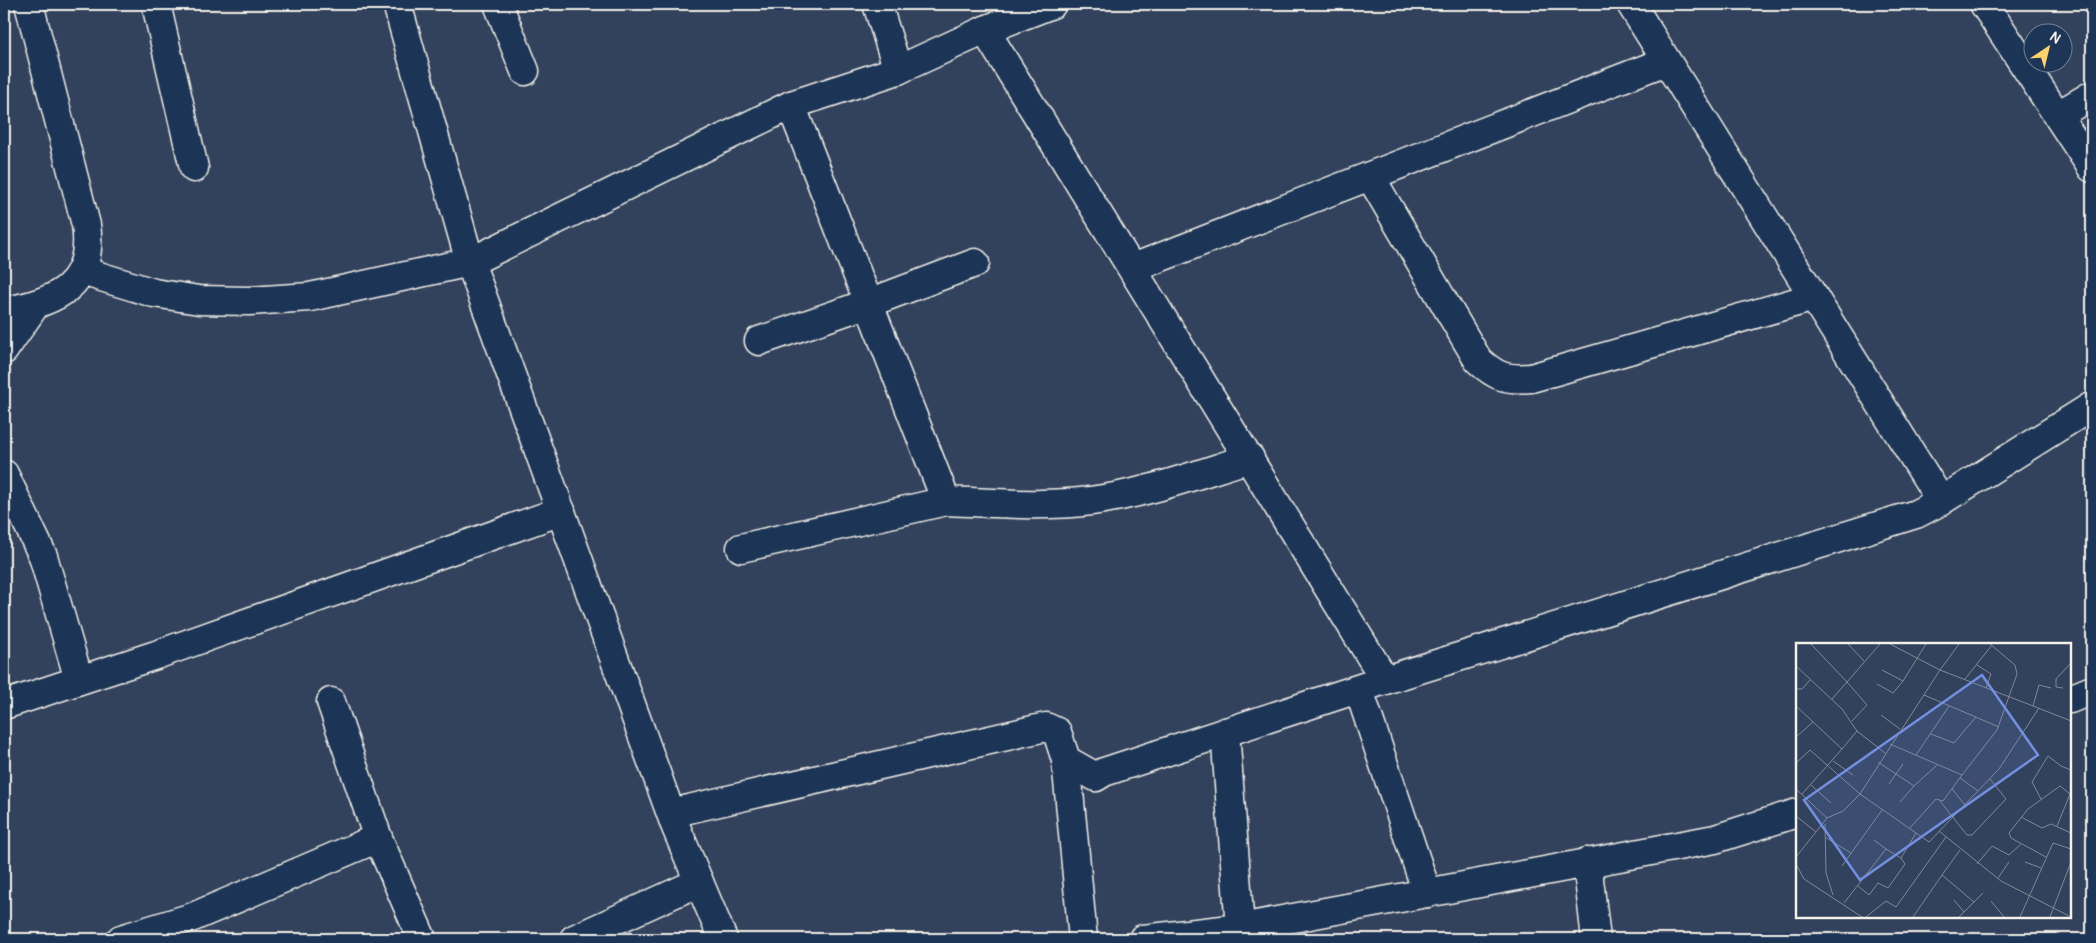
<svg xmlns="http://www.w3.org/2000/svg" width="2096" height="943" font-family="Pangolin,sans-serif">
	<rect width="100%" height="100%" fill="#32425d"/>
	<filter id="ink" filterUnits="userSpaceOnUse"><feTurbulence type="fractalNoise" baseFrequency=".02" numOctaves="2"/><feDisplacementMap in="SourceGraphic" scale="10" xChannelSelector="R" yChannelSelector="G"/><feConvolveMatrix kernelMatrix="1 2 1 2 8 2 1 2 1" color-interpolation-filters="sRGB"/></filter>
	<g filter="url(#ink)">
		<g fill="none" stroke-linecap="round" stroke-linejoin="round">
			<defs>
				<g id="minor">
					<path d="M156,4L194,168"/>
					<path d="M498,4L525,71"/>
					<path d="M877,4L898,70"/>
					<path d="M1631,4L1941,501"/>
					<path d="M1984,4L2092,168"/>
					<path d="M985,30L1385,680L1916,514L1941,501L2092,406"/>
					<path d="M791,105L946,501C994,503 1043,507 1091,501C1145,494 1198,474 1250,458"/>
					<path d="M2058,115L2092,95"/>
					<path d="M1370,176L1478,360C1496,377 1506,380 1531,378L1814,297"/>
					<path d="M1133,268L1666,61"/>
					<path d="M82,271L154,293L199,300L249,301L310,297L470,262L397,4"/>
					<path d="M4,311C56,303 95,285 86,225L29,4"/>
					<path d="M759,341L869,303L975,263"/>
					<path d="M4,350L36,304"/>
					<path d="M4,474L43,556L79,680"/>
					<path d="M741,548L946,501"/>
					<path d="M1359,690L1427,893"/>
					<path d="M2070,699L2092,690"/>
					<path d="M331,702L378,838"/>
					<path d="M4,705L156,655L561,511"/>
					<path d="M1225,732L1240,928"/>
					<path d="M1066,760L1083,939"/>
					<path d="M671,813L1046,727L1057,732L1066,760L1096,777L1104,772L1385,680"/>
					<path d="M1587,862L1596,939"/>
					<path d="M121,939L193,917L378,838L422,939"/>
					<path d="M574,939L699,882"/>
					<path d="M723,939L675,825L470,262L791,105L898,70L985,30L1052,4"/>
					<path d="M1143,939L1240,928L1715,839L1797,813"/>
				</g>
			</defs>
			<!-- minor casing -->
			<use href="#minor" stroke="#f4f1e8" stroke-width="31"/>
			<!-- minor -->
			<use href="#minor" stroke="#1d3557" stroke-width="28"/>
		</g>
	</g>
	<!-- overview -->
	<g transform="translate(1796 643)">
		<rect width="275" height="275" fill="#32425d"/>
		<path fill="none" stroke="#808895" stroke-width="1" d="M15,1L51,39L84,1M52,1L68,18M94,1L144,27L163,1M181,22L195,31L190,45M0,23L46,66L61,88M86,27L107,38L130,1M169,36L196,2M81,41L97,50L107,38M267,45L260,44V36L275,20M0,46H6L14,37M128,52L203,84M36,56L51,39L71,62L56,78M0,63L46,106L61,88L89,110M237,63L243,42L255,45M243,65L203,126L133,199L64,151L144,27L237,63L275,78M85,72L104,86M135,91L158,100L180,74M0,94L17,79M94,101L166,132L201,87L221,31L219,22L194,1M120,112L153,63M37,118L57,132M82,119L118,143L141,122M0,120L14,107L64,151L47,168L31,175M164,135L182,148M93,141L107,121M15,142L35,160M0,146L31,175L0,214M156,146L169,162M6,151L46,106M245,156L236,139L252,113L265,123L275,127M144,158L171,192H176L210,156L194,136M104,159L118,143M0,173L20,189M225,174L246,185L255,181L275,190M29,181L30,230L37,252M113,186L140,156L147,158L166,132M143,188L205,238L275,274M29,194L55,210M78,197L90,206M250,214L215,195L213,190L232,166L264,143L274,151L261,183M229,219L245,225M0,221L8,236L66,274M181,221L196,203L213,212L225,201M46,223L86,167M146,232L164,207M202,235L213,219M62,243L73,252L82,240L92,245L109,221L105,215M158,257L168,269M195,258L208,274M48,260L90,206L105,215L120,190M70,274L90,258L100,264L150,194M117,274L146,232L178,259M163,274L187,250M224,274L257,200L275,206M254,274L275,219"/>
		<path fill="#738fde" fill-opacity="0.15" stroke="#738fde" stroke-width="2.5" d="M186,32L242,112L64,237L8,157Z"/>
		<rect width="275" height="275" fill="none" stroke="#f4f1e8" stroke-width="2.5"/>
	</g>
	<!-- margin -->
	<rect width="2096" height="943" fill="none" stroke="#1d3557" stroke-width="20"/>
	<rect x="10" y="10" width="2076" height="923" fill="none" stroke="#f4f1e8" stroke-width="2" filter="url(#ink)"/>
	<!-- north arrow -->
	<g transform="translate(2048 48) rotate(35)"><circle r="24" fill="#1d3557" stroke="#738091"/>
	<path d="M0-4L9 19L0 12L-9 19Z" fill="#ffd166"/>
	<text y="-8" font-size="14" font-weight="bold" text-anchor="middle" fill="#f4f1e8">N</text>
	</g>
</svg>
